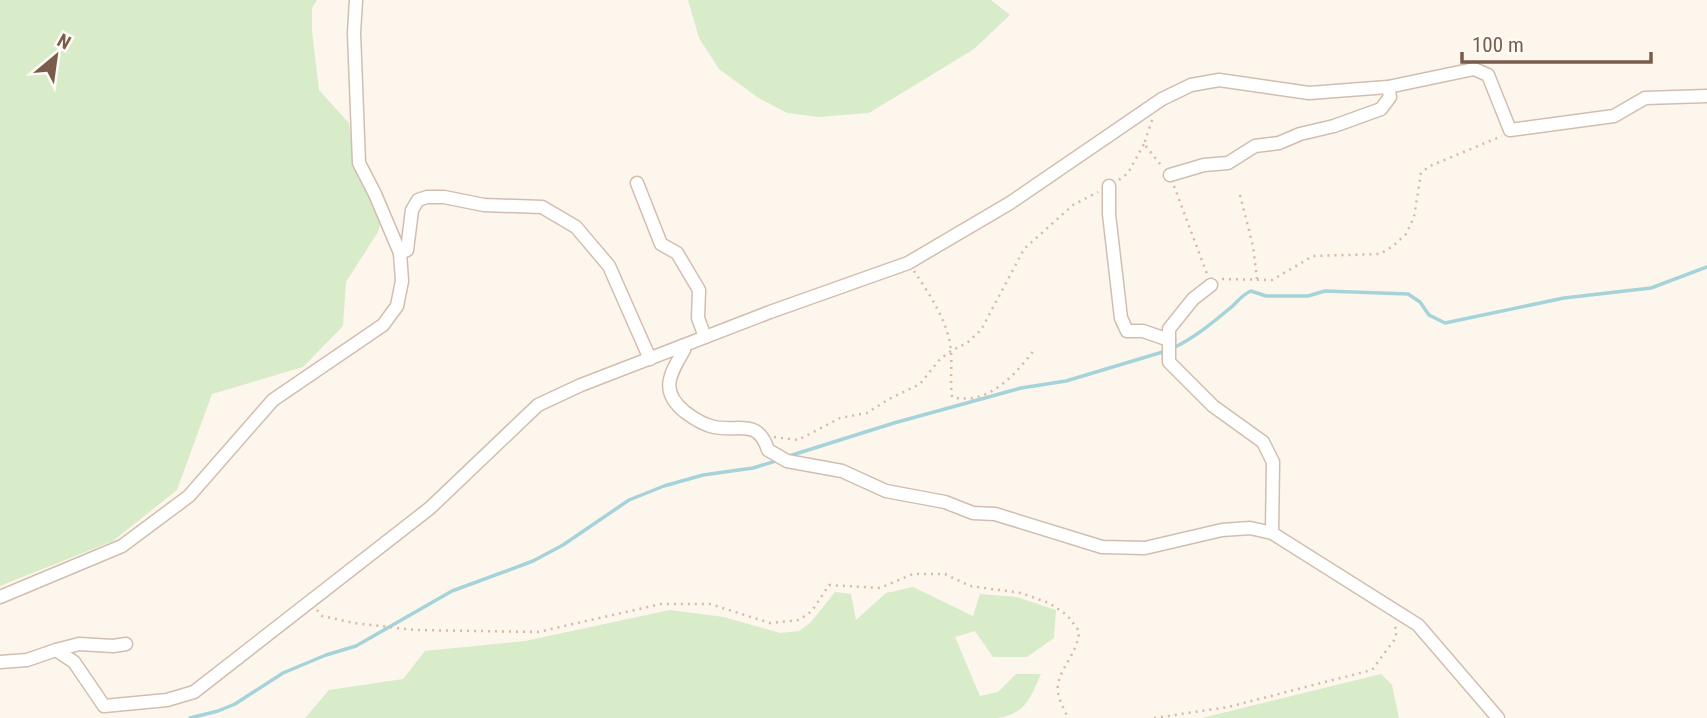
<svg xmlns="http://www.w3.org/2000/svg" width="1707" height="718" font-family="'Roboto Condensed',sans-serif">
	<rect width="100%" height="100%" fill="#fdf6ec"/>
	<!-- green -->
	<g fill="#d8ecc9">
		<path d="M0,0H317L312,8V31L319,90L349,123L355,170L381,220L378,232L346,282L343,326L303,367L212,394L177,490L113,541L0,586Z"/>
		<path d="M688,0H991L1010,15L974,49L869,113L818,117L787,113L757,97L719,69L699,38Z"/>
		<path d="M913,587L973,616L980,594L1017,597L1056,610L1054,638L1027,657H993L975,631L955,637L980,696L998,692L1016,674H1041C1030,699 1026,713 998,718H305L329,690L403,679L425,651L525,641L670,610L724,617L780,633L799,631L811,622L835,592L851,594L856,620L886,593Z"/>
		<path d="M1381,674L1392,685L1399,718H1202Z"/>
	</g>
	<g fill="none" stroke-linecap="round" stroke-linejoin="round">
		<!-- stream -->
		<g stroke="#a5d3da" stroke-width="3.5">
			<path d="M1173,348C1194,338 1211,324 1229,309C1237,303 1241,295 1251,291L1266,296H1308L1325,291L1408,294L1420,302L1429,315L1445,323L1564,298L1651,288L1707,267"/>
			<path d="M789,456L894,423L1021,388L1066,381L1166,351"/>
			<path d="M190,718L218,711L235,704L283,673L326,655L356,646L452,591L533,561L563,545L629,500L664,486L703,475L753,468L779,460"/>
		</g>
		<defs>
			<g id="minor">
				<path d="M1170,175L1204,165L1228,163L1255,146L1279,143L1300,134L1334,126L1381,109L1390,97L1388,87"/>
				<path d="M637,183L661,244L677,253L699,290L698,318L705,337"/>
				<path d="M1109,186V214L1121,318L1127,331H1143L1169,340"/>
				<path d="M400,253L407,250L412,210L418,200L427,197H444L484,205L542,207L576,227L609,266L650,359"/>
				<path d="M1211,285L1193,299L1169,329V362L1213,406L1263,442L1273,462L1272,533"/>
				<path d="M682,346L684,350C670,374 659,391 685,412C693,418 704,425 714,427C739,432 758,418 768,450L787,461L842,471L886,491L945,502L973,513L995,514L1102,547L1145,548L1222,530L1250,528L1272,533L1418,625L1498,718"/>
				<path d="M0,597L122,546L189,496L273,400L383,325L397,306L402,281L400,253L375,194L359,163L354,33L356,0"/>
				<path d="M56,650L79,644L113,646L126,644"/>
				<path d="M0,662L27,660L56,650L74,662L104,706L167,700L194,692L430,508L538,405L581,385L770,312L908,263L1010,203L1162,99L1191,85L1219,80L1309,93L1388,87L1474,69L1488,75L1510,130L1614,116L1645,98L1707,96"/>
			</g>
		</defs>
		<!-- minor casing -->
		<use href="#minor" stroke="#d1beb0" stroke-width="15"/>
		<!-- path -->
		<g stroke="#d9b8a5" stroke-width="2.5" stroke-dasharray="2 5" stroke-linecap="butt">
			<path d="M1152,120L1144,144L1161,165"/>
			<path d="M1119,180L1128,173L1144,144"/>
			<path d="M1174,186L1207,274"/>
			<path d="M1240,195L1253,246L1257,279"/>
			<path d="M914,271C930,295 949,323 951,352C952,367 950,382 952,397C988,406 1015,375 1035,349"/>
			<path d="M1222,279L1272,280L1313,256L1380,254L1393,246L1406,234L1414,217L1421,173L1430,166L1502,136"/>
			<path d="M774,437L798,440L840,418L867,413L889,399L920,384L940,359L951,351L967,343L981,330L1024,249L1073,205L1098,192"/>
			<path d="M317,610L322,616L354,623L415,630L538,632L661,604H710L770,623L799,620L812,611L829,585L880,588L913,574H945L970,586L1021,593L1049,603L1067,615L1079,631C1078,653 1061,666 1058,685C1056,695 1064,709 1068,718"/>
			<path d="M1154,718L1228,707L1372,670L1395,639L1397,630L1392,623"/>
		</g>
		<!-- minor -->
		<use href="#minor" stroke="#fff" stroke-width="12"/>
	</g>
	<!-- north arrow -->
	<g transform="translate(56 56) rotate(29)" stroke="#fffaf3" stroke-width="5" paint-order="stroke">
	<path d="M0-5L12 26L0 18L-12 26Z" fill="#7a5c4d"/>
	<text y="-10" font-size="19" font-weight="bold" text-anchor="middle" fill="#7a5c4d">N</text>
	</g>
	<!-- scale -->
	<path d="M1462 52v10h189v-10" fill="none" stroke="#7a5c4d" stroke-width="3.5"/>
	<text x="1472" y="52" font-size="21" fill="#7a5c4d" stroke="#fffaf3" stroke-width="5" paint-order="stroke">100 m</text>
</svg>
